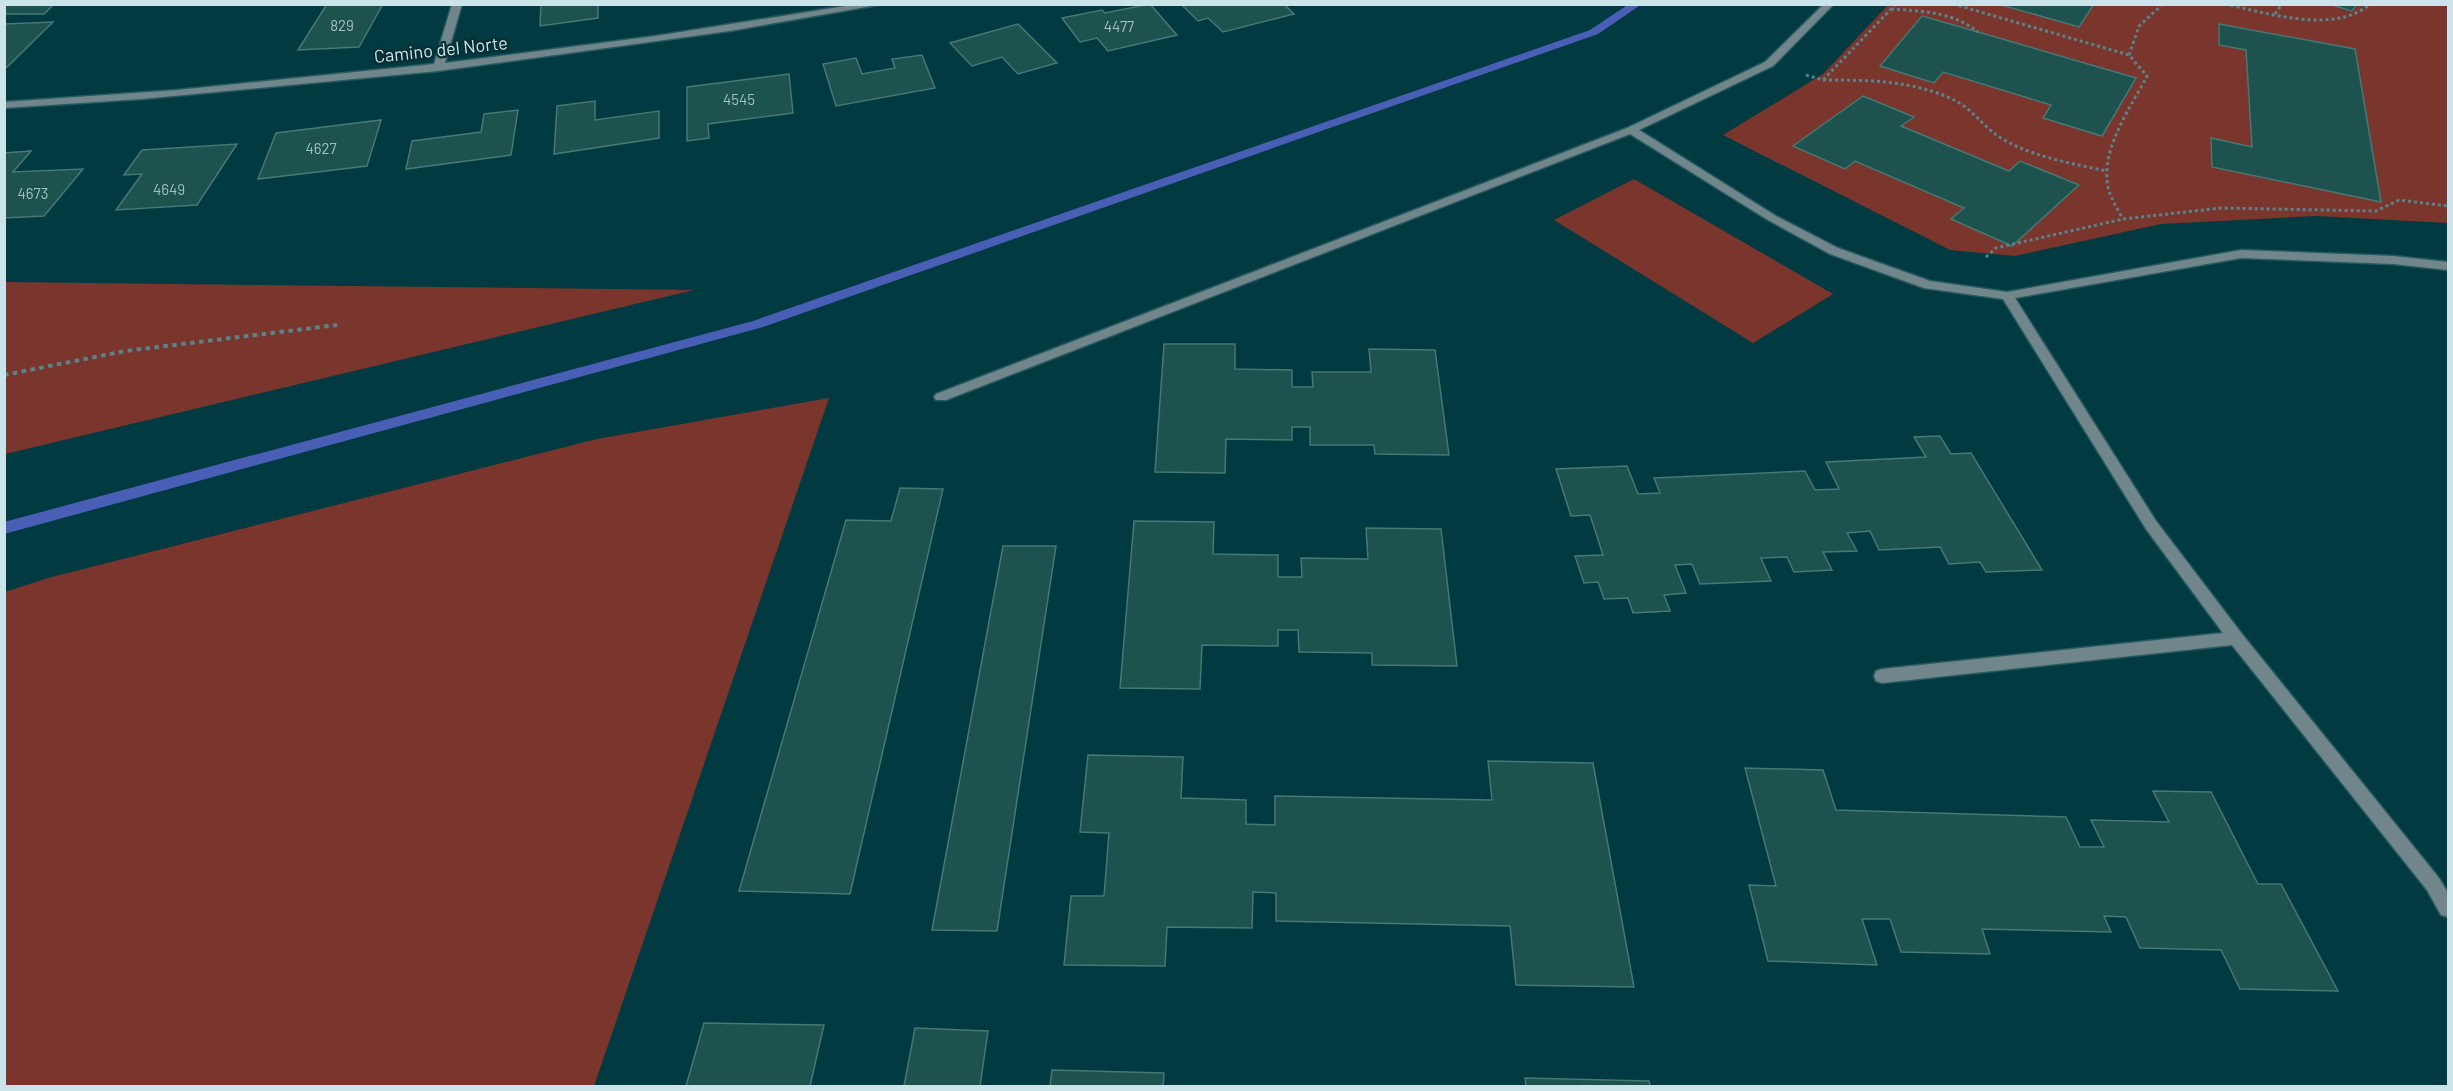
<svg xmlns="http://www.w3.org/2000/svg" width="2453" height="1091" font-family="Barlow,sans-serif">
	<rect width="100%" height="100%" fill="#023a42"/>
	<!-- green -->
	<g fill="#7a362d">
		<path d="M1888,5H2448V223L2316,216L2161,224L2015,256L1950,250L1723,135L1823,74Z"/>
		<path d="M1634,179L1833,294L1753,343L1554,220Z"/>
		<path d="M4,282H5L694,290L5,454Z"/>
		<path d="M829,398L594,1086H5V592L48,578L597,439Z"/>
	</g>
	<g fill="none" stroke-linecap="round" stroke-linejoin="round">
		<!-- stream -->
		<path fill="#495fb5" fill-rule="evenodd" d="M1629,4H1642L1598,34L763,327L4,534V522L753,321L1590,30Z"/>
	</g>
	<!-- building -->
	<g fill="#1e524f" stroke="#467874" stroke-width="1.5">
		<path d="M4,4H54L44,14H4Z"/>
		<path d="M327,4H383L359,47L298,50Z"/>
		<path d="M541,4H598V18L540,26Z"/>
		<path d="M1150,4L1177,35L1108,51L1097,38L1080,42L1062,18L1102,10L1105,13Z"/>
		<path d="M1181,4H1284L1294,14L1223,32L1208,18L1198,21Z"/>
		<path d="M1998,4H2094L2079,27Z"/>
		<path d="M2328,4H2357L2352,11Z"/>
		<path d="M1922,16L1978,32L2136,78L2102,136L2043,118L2051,105L1943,72L1934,83L1880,66Z"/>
		<path d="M53,22L7,67L4,68V24Z"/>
		<path d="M1018,24L1057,63L1018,74L1002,57L972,66L950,43Z"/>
		<path d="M2219,24L2355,49L2381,202L2212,167L2211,138L2252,147L2246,50L2219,45Z"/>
		<path d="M922,55L935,88L836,106L823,64L856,58L862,74L895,68L892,59Z"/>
		<path d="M789,74L793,113L708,124L709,138L687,141V87Z"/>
		<path d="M1863,96L1914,117L1901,126L2009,171L2020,161L2079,185L2012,246L1951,219L1964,208L1855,161L1845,169L1793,146Z"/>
		<path d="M595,101V120L659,111V138L554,154L557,106Z"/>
		<path d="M518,110L511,155L406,169L412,141L481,132L484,114Z"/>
		<path d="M381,120L367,166L258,179L276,133Z"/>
		<path d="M237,144L197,205L116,210L142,174L124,175L142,150Z"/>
		<path d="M31,151L13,172L83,169L44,216L4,218V153Z"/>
		<path d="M1164,344H1235V369L1292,370V387H1313L1312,372H1371L1369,349L1435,350L1449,455L1375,454L1374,445H1310V427H1292V440L1226,439L1225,473L1155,472Z"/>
		<path d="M1940,436L1951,454L1971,453L2042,570L1986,572L1980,562L1949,564L1940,547L1879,550L1870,531L1847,533L1857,551L1823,552L1832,570L1794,572L1787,557L1761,558L1771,581L1700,584L1692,564L1675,565L1686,593L1664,595L1670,611L1633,613L1628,598L1604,599L1598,582L1584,583L1575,556L1603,555L1590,515L1571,516L1556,469L1627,466L1638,494L1660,493L1654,478L1805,471L1815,490L1839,489L1826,462L1926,457L1914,437Z"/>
		<path d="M900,488L943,489L850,894L739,891L846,520L891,521Z"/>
		<path d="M1134,521L1214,522L1213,554L1278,555V577H1302L1301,558L1368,559L1366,528L1441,529L1457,666L1372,665V653L1299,652L1298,630H1278V646L1202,645L1200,689L1120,688Z"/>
		<path d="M1003,546H1056L997,931L932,930Z"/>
		<path d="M1088,755L1183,757L1181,798L1246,800V824L1275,825V796L1492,800L1488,761L1593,763L1634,987L1516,985L1510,926L1276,921V893L1253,892L1252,928L1167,927L1165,966L1064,965L1071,896H1104L1109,833L1080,832Z"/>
		<path d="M1745,768L1823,770L1836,810L2066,817L2080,847H2104L2091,820L2169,822L2153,791L2211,792L2258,884H2281L2338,991L2240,989L2221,950L2140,948L2126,917L2104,916L2111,932L1982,929L1990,954L1901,952L1890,919H1862L1877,965L1768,961L1749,885L1776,886Z"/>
		<path d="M704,1023L824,1025L810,1086H686Z"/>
		<path d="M915,1028L988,1031L980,1086H904Z"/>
		<path d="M1052,1070L1164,1073L1163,1086H1050Z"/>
		<path d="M1525,1078L1649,1081L1650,1086H1526Z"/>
	</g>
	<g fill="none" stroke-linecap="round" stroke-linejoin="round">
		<defs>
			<g id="minor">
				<path d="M452,4H462L445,63L655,36L858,4H883L730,31L438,71L142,99L4,108V102L177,90L434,64Z"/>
				<path d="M1824,4H1834L1773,66L1639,130L1776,216L1838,248L1930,281L2007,292L2241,250L2393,256L2448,262V270L2393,264L2241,258L2015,298L2156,521L2242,634L2439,878L2448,893V917L2441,915L2427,890L2232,645L1882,683L1876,681L1874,676L1876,671L1882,669L2223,633L2146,529L2003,299L1924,288L1830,254L1768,220L1630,134L946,400H936L934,397L936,394L1627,128L1765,62Z"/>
			</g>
		</defs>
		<!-- minor casing -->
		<use href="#minor" stroke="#265960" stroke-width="3"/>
		<!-- path-far1 -->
		<g stroke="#5a848b" stroke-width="3" stroke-dasharray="3 3" stroke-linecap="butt">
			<path d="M1953,4L2129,55L2147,76C2131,107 2104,144 2107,180C2108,195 2116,206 2123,219"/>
			<path d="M2225,4C2267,13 2334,35 2370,4"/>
			<path d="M1891,9C1922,11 1953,12 1978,32"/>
			<path d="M2275,14L2282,4"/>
			<path d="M2129,55L2139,26L2163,4"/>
			<path d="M1806,75L1823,80L1896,4"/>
			<path d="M1823,80C1867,80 1913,80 1954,100C1973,109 1983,127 2001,138C2032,157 2071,163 2106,171"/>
			<path d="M1986,257L1996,248L2123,219L2221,208L2376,211L2399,200L2448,206"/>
		</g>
		<!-- path -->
		<path stroke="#5a848b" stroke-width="4" stroke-dasharray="4.5 4.5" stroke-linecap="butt" d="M4,375L125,351L337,325"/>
		<!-- minor -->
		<use href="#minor" fill="#71868a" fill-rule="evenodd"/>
	</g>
	<g text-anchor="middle" stroke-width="4.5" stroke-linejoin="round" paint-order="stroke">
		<!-- far-number labels -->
		<g font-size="15" fill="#a0c0c2">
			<text x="342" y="31">829</text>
			<text x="1119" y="32">4477</text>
			<text x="739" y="105">4545</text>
			<text x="321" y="154">4627</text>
			<text x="169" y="195">4649</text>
			<text x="33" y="199">4673</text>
		</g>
		<!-- far-street labels -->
		<g font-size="18" fill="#cbe4e9" stroke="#072e34">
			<text transform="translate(441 50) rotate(-6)" y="6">Camino del Norte</text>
		</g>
	</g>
	<!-- border -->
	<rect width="2453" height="1091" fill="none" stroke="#cbe4e9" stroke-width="12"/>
</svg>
